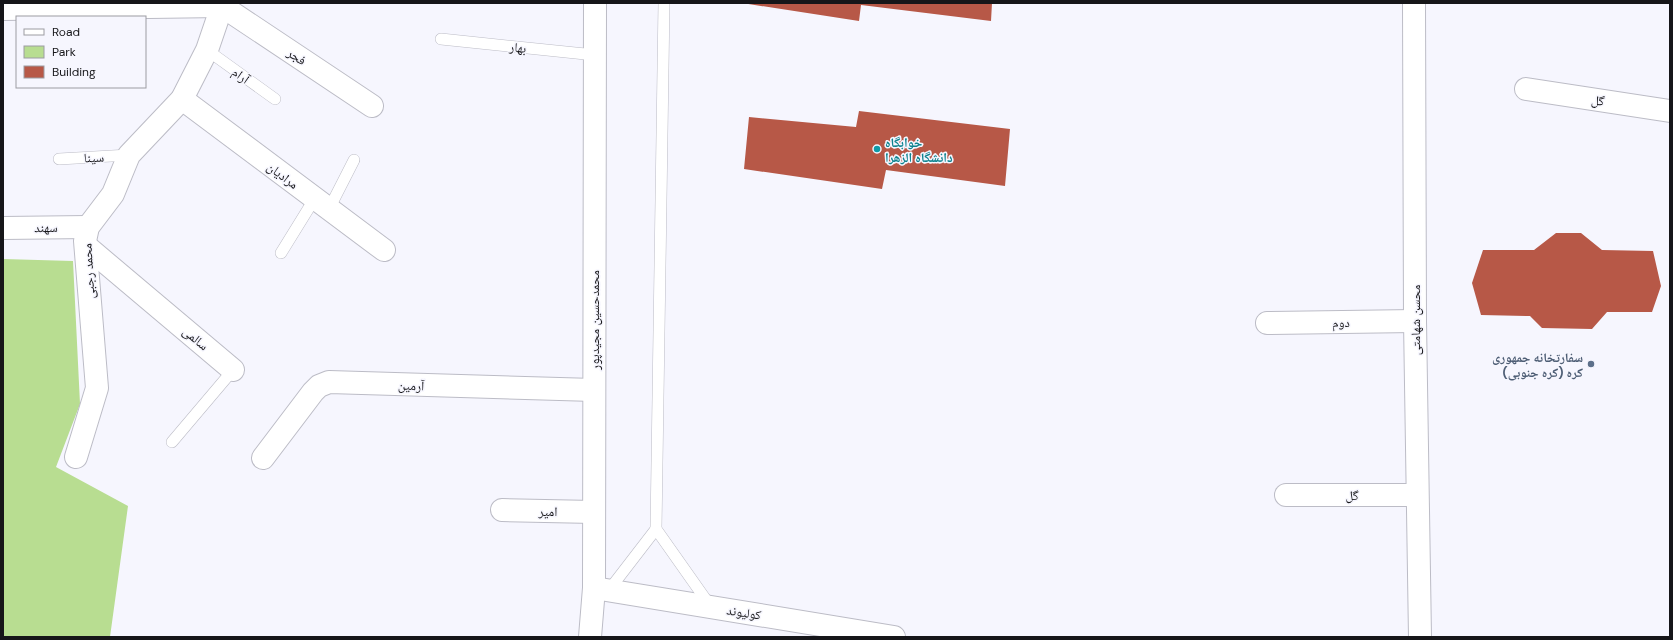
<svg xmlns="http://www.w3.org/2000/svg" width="1673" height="640" font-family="'DM Sans','Noto Naskh Arabic',sans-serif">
	<rect width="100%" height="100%" fill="#f6f6fe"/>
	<!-- green -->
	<path fill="#b8dd91" d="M3,259L73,261L80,404L56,467L128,506L110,637H3Z"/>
	<!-- building -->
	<g fill="#b75847">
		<path d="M742,3H992L991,21L861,5L859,21Z"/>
		<path d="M859,111L1010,129L1005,186L886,170L882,189L744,169L749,117L856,127Z"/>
		<path d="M1556,233H1581L1602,250L1653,251L1661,286L1652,312H1607L1592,329L1542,328L1530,316L1481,315L1472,283L1483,250H1534Z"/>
	</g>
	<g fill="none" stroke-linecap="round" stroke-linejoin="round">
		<defs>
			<g id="service">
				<path d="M664,3L656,529L711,607"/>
				<path d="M441,39L595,55"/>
				<path d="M207,50L275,99"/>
				<path d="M59,159L129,155"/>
				<path d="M329,209L354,160"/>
				<path d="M281,253L315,198"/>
				<path d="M172,442L233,370"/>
				<path d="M609,590L656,529"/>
			</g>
			<g id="minor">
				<path d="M1414,3L1415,321L1420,637"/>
				<path d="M222,6L372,106"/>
				<path d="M3,9L222,6"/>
				<path d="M1526,89L1670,111"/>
				<path d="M182,99L384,250"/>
				<path d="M3,228L88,227"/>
				<path d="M86,246L233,370"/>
				<path d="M1267,323L1415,321"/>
				<path d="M76,457L97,388L85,241L88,227L113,194L129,155L182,99L207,50L223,3"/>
				<path d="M263,458L313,392L319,386L329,382L594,390"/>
				<path d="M1286,495H1417"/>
				<path d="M502,510L594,512"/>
				<path d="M594,588L894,637"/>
				<path d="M590,637L594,588L595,3"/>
			</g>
		</defs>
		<!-- service casing -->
		<use href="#service" stroke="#bcbcc6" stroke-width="12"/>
		<!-- minor casing -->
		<use href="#minor" stroke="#bcbcc6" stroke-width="24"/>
		<!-- service -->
		<use href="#service" stroke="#fff" stroke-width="11"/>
		<!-- minor -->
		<use href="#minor" stroke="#fff" stroke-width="22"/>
	</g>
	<!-- markers -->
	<circle fill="#0f9aa8" stroke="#f6f6fe" stroke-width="1.5" cx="877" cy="149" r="4"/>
	<circle fill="#5c6f8a" stroke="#f6f6fe" stroke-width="1.5" cx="1591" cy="364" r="4"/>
	<g text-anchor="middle" stroke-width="3" stroke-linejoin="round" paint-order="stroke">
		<!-- street labels -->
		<g font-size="13" fill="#161619" stroke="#f6f6fe">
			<text transform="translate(518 47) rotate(6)" y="5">بهار</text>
			<text transform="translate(297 56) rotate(34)" y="5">فجر</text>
			<text transform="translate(241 75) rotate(36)" y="5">آرام</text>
			<text transform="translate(1598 100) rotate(9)" y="5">گل</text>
			<text transform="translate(94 157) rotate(-3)" y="5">سینا</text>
			<text transform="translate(283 175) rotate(37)" y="5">مرادیان</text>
			<text transform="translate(46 227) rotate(-1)" y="5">سهند</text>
			<text transform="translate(88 271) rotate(-93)" y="5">محمد رجبی</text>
			<text transform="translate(594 320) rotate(-90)" y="5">محمدحسین مجیدپور</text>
			<text transform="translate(1415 320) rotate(-90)" y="5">محسن شهامتی</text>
			<text transform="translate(1341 322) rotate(-1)" y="5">دوم</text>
			<text transform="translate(196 338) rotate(40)" y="5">سالمی</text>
			<text transform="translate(411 385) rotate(2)" y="5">آرمین</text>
			<text x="1352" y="500">گل</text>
			<text transform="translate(548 511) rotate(1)" y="5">امیر</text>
			<text transform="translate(744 612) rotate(9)" y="5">کولیوند</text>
		</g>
		<!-- culture labels -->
		<g font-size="13" font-weight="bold" fill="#0d838f" stroke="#f6f6fe" text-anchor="start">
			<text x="885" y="147">خوابگاه<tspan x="885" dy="15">دانشگاه الزهرا</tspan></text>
		</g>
		<!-- service labels -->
		<g font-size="13" font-weight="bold" fill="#4e5e75" stroke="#f6f6fe" text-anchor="end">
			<text x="1583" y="362">سفارتخانه جمهوری<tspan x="1583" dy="15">کره (کره جنوبی)</tspan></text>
		</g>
	</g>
	<!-- border -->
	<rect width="1673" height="640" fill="none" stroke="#161619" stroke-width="8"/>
	<!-- legend -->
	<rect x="16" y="16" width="130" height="72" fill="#f6f6fe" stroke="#9c9ca2"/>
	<rect x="24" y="29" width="20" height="6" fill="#ffffff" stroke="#9c9ca2"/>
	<text x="52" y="36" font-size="12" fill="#161619">Road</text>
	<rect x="24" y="46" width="20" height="12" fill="#b8dd91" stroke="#9c9ca2"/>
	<text x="52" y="56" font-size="12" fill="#161619">Park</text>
	<rect x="24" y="66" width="20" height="12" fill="#b75847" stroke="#9c9ca2"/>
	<text x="52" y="76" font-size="12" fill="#161619">Building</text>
</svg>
